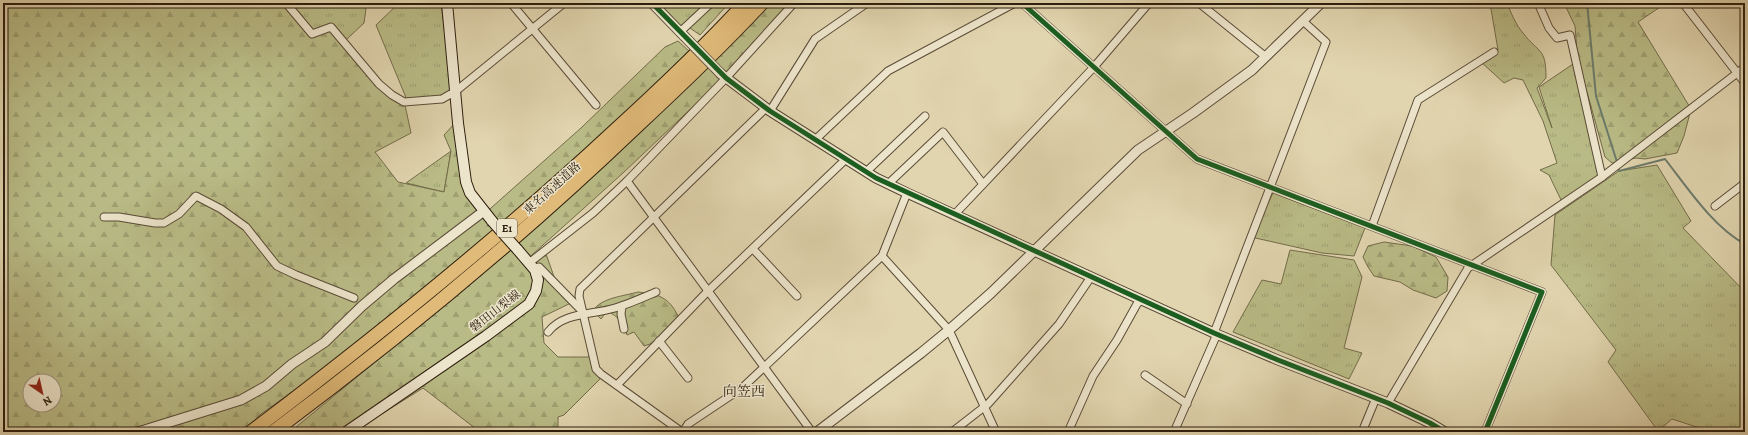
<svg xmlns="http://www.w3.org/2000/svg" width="1748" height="435" font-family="Alegreya,'Noto Serif JP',serif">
	<defs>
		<pattern id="grass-tufts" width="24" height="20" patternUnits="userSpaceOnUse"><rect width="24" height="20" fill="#b9bb86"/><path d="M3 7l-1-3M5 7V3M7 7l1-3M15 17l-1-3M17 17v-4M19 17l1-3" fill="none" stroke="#9fa072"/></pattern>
		<pattern id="forest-firs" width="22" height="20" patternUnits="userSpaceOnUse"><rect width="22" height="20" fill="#b9bb86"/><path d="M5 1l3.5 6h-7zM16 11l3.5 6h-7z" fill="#9fa072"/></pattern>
	</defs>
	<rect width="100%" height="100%" fill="#e1d5af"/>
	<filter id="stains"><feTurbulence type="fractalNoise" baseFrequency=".005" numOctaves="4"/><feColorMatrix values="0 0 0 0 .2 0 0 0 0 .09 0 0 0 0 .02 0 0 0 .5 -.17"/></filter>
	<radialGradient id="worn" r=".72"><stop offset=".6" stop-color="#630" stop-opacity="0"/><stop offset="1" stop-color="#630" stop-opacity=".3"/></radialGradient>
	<!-- grass -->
	<g fill="url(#grass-tufts)" stroke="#736c4a">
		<path d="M286,3H361L366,9L364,23L346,40L310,32Z"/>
		<path d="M399,3H441L452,91L440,99L407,100L376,25Z"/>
		<path d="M653,3H703L687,26L677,29Z"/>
		<path d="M1490,3H1507C1511,13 1516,25 1523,33C1539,54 1546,47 1546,78L1537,88L1552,128L1539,87L1576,62L1602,177L1563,204L1549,175L1540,170L1557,163L1543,121L1523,80L1514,78L1504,83L1480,61L1498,50Z"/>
		<path d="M451,151L444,192L406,183Z"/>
		<path d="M1657,165L1691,221L1683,228L1745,292V432H1712L1672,419L1658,431L1608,362L1616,350L1551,265L1555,215L1619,171Z"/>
		<path d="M1273,193L1365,228L1354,256L1322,253L1251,237Z"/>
		<path d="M1290,250L1354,260L1362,277L1344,348L1362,353L1349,379L1233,332L1262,280L1281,284Z"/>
	</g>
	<!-- forest -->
	<g fill="url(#forest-firs)" stroke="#736c4a" fill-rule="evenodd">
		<path d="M3,3H286L312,34L331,27L371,74L405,105L411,133L375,152L398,182L444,192L451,151L444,135L455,123L466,181L482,216L581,128L665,47L678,41L690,52L527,206L320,372L261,414L242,432H182L164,424L138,432H3ZM30,381H54V405H30Z"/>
		<path d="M703,3H729L700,35L687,26Z"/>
		<path d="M769,3H793L720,81L623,173L523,263L546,254L557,285L573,302L542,317L544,343L558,357H590L603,376L564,415L558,417V432H480L423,388L353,432H290L510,251L723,50Z"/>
		<path d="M1564,3H1666L1638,22L1691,109L1684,136L1677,153L1645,159L1636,158L1612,163L1605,157L1587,92L1579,77L1575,26Z"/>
		<path d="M1384,242L1412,246L1436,257L1448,277L1447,291L1436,298L1413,290L1400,282L1374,276L1368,267L1363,257L1368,246Z"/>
		<path d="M638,292C658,294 669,297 678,316L672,328L650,344L644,346L634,332L627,335C623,322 619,317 607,311L601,319L593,311C600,298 624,296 638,292Z"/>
	</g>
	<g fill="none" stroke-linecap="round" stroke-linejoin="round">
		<!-- stream -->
		<g stroke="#6b7b6b" stroke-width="2">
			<path d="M1587,3L1596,96L1617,162"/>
			<path d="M1618,167L1619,171L1665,159C1687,187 1713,227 1745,244"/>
		</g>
		<defs>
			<g id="minor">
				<path d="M286,3L312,34L331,27L379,84L392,95L404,102L442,99L456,91L564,3"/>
				<path d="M511,3L596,105"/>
				<path d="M1022,3L1197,159L1542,292L1485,432"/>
				<path d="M1199,3L1266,57"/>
				<path d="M1538,3L1549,28L1557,38L1570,35L1602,177"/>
				<path d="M1683,3L1745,83"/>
				<path d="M680,32L711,3"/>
				<path d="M770,111L815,39L867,3"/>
				<path d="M816,139L888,71L1015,3"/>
				<path d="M866,172L925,116"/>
				<path d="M627,181L812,432"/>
				<path d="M888,184L943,132L983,184"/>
				<path d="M1715,206L1745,183"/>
				<path d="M954,215L1094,67L1149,3"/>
				<path d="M104,217H119L155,223H164L179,214L196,196L221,209L246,227L277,266L296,275L354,298"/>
				<path d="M1372,226L1418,100L1494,52"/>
				<path d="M753,249L797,296"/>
				<path d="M882,256L949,330L996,432"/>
				<path d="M529,263L593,213L627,181L726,78L794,3"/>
				<path d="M533,268L539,267L583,312"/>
				<path d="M622,306L621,314L624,329"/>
				<path d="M548,332C564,312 592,315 615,308C629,304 642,298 656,292"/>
				<path d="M1214,333L1326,42L1303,21"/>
				<path d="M659,341L688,378"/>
				<path d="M1145,375L1187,404"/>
				<path d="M617,385L708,291L846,159"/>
				<path d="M1388,403L1468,268L1602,177L1745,67"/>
				<path d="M682,432L601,374L596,369L579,296L580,289L766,108"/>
				<path d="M683,432L688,424L742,388L882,256L907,193"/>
				<path d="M952,432L988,404L1059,324L1091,277"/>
				<path d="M1068,432L1093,376L1117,340L1137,304L1141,300"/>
				<path d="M1174,432L1217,334"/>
				<path d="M1362,432L1376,398"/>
			</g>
			<g id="tertiary">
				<path d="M652,3L684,36"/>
				<path d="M721,74L770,111L876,178L907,193L1214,333L1278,360L1388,403L1430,423L1445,432"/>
				<path d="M138,432L241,400L266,386L292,364L325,342L362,306L394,279L484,211"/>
				<path d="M817,432L921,353L949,330L991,293L1138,150L1193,113L1252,70L1321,3"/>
			</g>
			<g id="secondary">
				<path d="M447,3L458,123L466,182L470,193L492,221"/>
				<path d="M346,432L486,336L529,304L536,291L538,280L535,270L517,249"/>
			</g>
			<g id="motorway">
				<path d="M251,432C375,338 497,240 611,134C657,92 703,49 745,3"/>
				<path d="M273,432C400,337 522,236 636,127C679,87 722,46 762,3"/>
			</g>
		</defs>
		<!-- minor casing -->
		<use href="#minor" stroke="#5a4b36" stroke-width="9"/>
		<!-- tertiary casing -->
		<use href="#tertiary" stroke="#5a4b36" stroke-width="11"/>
		<!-- secondary casing -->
		<use href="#secondary" stroke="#2d1d0d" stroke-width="12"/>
		<!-- motorway casing -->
		<use href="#motorway" stroke="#2d1d0d" stroke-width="15"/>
		<!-- minor -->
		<use href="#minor" stroke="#ece4cb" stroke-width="7"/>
		<!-- tertiary -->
		<use href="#tertiary" stroke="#ece4cb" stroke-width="9"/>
		<!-- secondary -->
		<use href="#secondary" stroke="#ece4cb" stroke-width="10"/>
		<!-- motorway -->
		<use href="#motorway" stroke="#e0ba78" stroke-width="13"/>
		<defs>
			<path id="tertiary-bridge" d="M684,36L721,74"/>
			<path id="secondary-bridge" d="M492,221L517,249"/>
		</defs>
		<!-- tertiary-bridge casing -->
		<use href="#tertiary-bridge" stroke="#5a4b36" stroke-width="11" stroke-linecap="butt"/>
		<!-- secondary-bridge casing -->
		<use href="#secondary-bridge" stroke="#2d1d0d" stroke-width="12" stroke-linecap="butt"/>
		<!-- tertiary-bridge -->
		<use href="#tertiary-bridge" stroke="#ece4cb" stroke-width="9"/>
		<!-- secondary-bridge -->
		<use href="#secondary-bridge" stroke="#ece4cb" stroke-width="10"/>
		<defs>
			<g id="cycleway">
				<path d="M652,3L726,78L770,111L876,178L1214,333L1278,360L1388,403L1430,423L1445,432"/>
				<path d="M1022,3L1197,159L1542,292L1485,432"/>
			</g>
		</defs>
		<!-- cycleway casing -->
		<use href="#cycleway" stroke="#ece4cb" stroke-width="8"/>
		<!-- cycleway -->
		<use href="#cycleway" stroke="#1b5e20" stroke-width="5"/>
	</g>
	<g text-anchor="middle" stroke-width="3" stroke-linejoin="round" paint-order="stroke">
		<!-- shield labels -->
		<rect fill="#ece4cb" stroke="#665946" stroke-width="1" x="497" y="219" width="20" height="18" rx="3"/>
		<g font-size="11" font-weight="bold" fill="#2d1d0d">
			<text x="507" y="232">E1</text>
		</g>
		<!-- street labels -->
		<g font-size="12" fill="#2d1d0d" stroke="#ece4cb">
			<text transform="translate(552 188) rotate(-42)" y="4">東名高速道路</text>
			<text transform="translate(495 311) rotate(-38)" y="4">磐田山梨線</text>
		</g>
		<!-- quarter labels -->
		<g font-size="14" fill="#2d1d0d" stroke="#ece4cb">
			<text x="744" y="396">向笠西</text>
		</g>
	</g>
	<!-- margin -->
	<rect width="1748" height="435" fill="none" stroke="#e1d5af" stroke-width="16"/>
	<rect x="4" y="4" width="1740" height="427" fill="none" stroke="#2d1d0d" stroke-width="2"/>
	<rect x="8" y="8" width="1732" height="419" fill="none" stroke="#2d1d0d"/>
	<!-- north arrow -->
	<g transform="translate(42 393) rotate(146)"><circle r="19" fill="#ece4cb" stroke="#a0947f"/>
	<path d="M0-3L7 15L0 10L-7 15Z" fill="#8f2418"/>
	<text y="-6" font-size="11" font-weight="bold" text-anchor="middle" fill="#2d1d0d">N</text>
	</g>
	<rect width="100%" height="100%" filter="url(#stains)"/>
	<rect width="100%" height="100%" fill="url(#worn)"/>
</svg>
